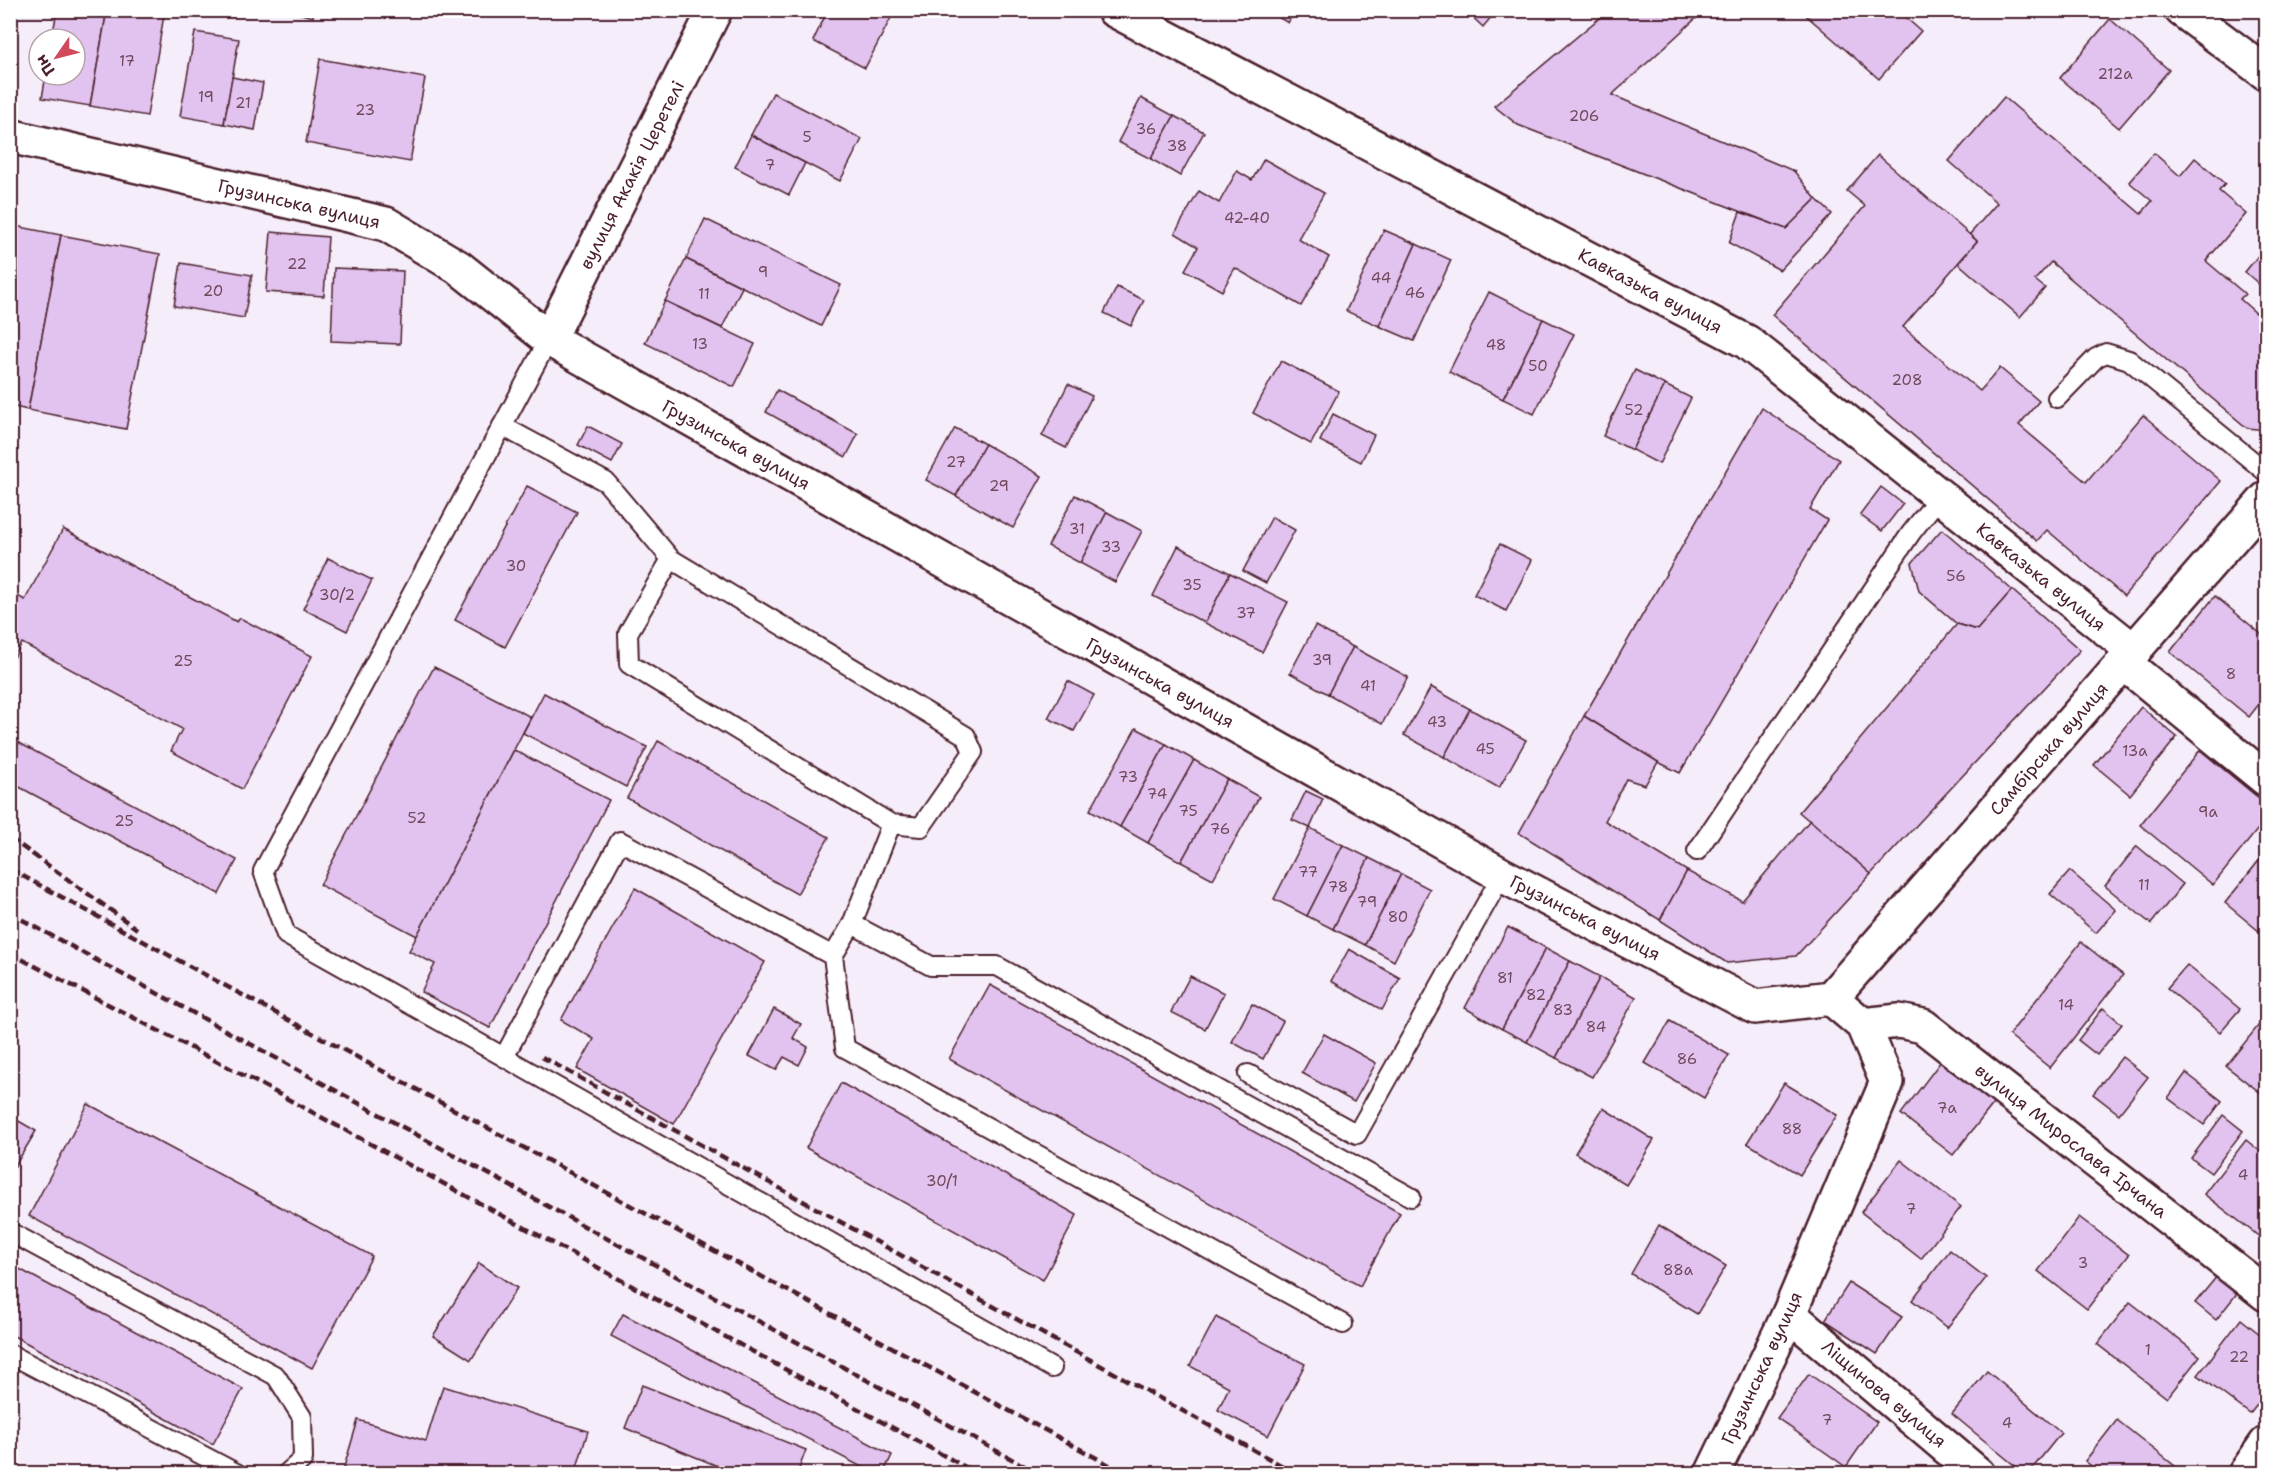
<svg xmlns="http://www.w3.org/2000/svg" width="2277" height="1484" font-family="'Shantell Sans',sans-serif">
	<rect width="100%" height="100%" fill="#f6edfa"/>
	<filter id="ink" filterUnits="userSpaceOnUse"><feTurbulence type="fractalNoise" baseFrequency=".0167" numOctaves="2"/><feDisplacementMap in="SourceGraphic" scale="12" xChannelSelector="R" yChannelSelector="G"/><feConvolveMatrix kernelMatrix="1 2 1 2 8 2 1 2 1" color-interpolation-filters="sRGB"/></filter>
	<g filter="url(#ink)">
		<!-- building -->
		<g fill="#e2c3ef" stroke="#4a1f2b" stroke-width="1.5">
			<path d="M57,10H107L90,106L42,98L46,75H75V39H52Z"/>
			<path d="M107,10H139L164,15L147,116L90,106Z"/>
			<path d="M286,10H314L313,17Z"/>
			<path d="M828,10H895L865,68L813,41Z"/>
			<path d="M1266,10H1295L1288,23Z"/>
			<path d="M1465,10H1497L1483,27Z"/>
			<path d="M1609,10H1705L1612,95L1794,171L1816,199L1786,229L1518,125L1494,106Z"/>
			<path d="M1800,10H1897L1921,31L1879,79Z"/>
			<path d="M2110,19L2169,70L2119,128L2060,78Z"/>
			<path d="M195,32L239,39L224,124L180,116Z"/>
			<path d="M320,59L425,78L410,162L306,143Z"/>
			<path d="M232,77L263,83L255,130L224,124Z"/>
			<path d="M773,93L862,139L840,181L751,135Z"/>
			<path d="M2004,97L2141,214L2152,201L2129,182L2154,153L2180,176L2195,158L2225,184L2219,191L2246,214L2206,261L2245,294L2240,299L2266,322V430L2247,428L2051,262L2035,280L2045,288L2020,317L1958,263L1977,241L1970,234L1997,203L1949,161Z"/>
			<path d="M1141,98L1174,116L1151,159L1118,142Z"/>
			<path d="M1174,116L1204,132L1180,176L1151,159Z"/>
			<path d="M751,135L805,163L789,195L735,167Z"/>
			<path d="M1878,155L1977,241L1903,327L1980,391L2000,368L2039,401L2019,425L2086,482L2143,415L2221,481L2124,596L2047,530L2037,541L1772,315L1865,206L1847,191Z"/>
			<path d="M1264,159L1324,193L1298,239L1329,257L1301,306L1235,268L1222,291L1185,270L1198,247L1175,233L1199,191L1219,203L1237,171L1252,180Z"/>
			<path d="M1816,199L1832,214L1780,270L1729,243L1740,212L1786,229Z"/>
			<path d="M705,219L841,285L821,326L686,259Z"/>
			<path d="M10,225L61,235L28,410L10,406Z"/>
			<path d="M1384,230L1416,244L1379,326L1346,311Z"/>
			<path d="M271,232L328,237L324,296L266,292Z"/>
			<path d="M61,235L160,254L126,429L28,410Z"/>
			<path d="M1416,244L1451,260L1414,341L1379,326Z"/>
			<path d="M2266,246V290L2245,272Z"/>
			<path d="M686,259L742,287L722,328L665,301Z"/>
			<path d="M181,263L252,275L244,318L174,306Z"/>
			<path d="M334,268L403,271L400,344L331,341Z"/>
			<path d="M1117,287L1144,300L1131,326L1104,313Z"/>
			<path d="M1489,292L1543,319L1503,399L1449,372Z"/>
			<path d="M665,301L755,344L734,387L645,343Z"/>
			<path d="M1543,319L1574,334L1534,414L1503,399Z"/>
			<path d="M1281,361L1339,391L1311,444L1253,413Z"/>
			<path d="M1635,370L1665,385L1632,450L1603,436Z"/>
			<path d="M1068,384L1092,396L1066,448L1042,436Z"/>
			<path d="M1665,385L1691,398L1659,464L1632,450Z"/>
			<path d="M777,390L858,434L846,457L766,412Z"/>
			<path d="M1762,408L1839,460L1810,509L1827,520L1680,773L1658,762L1584,716Z"/>
			<path d="M1333,414L1374,435L1361,462L1320,441Z"/>
			<path d="M588,426L622,444L612,463L578,445Z"/>
			<path d="M955,428L985,444L956,496L926,480Z"/>
			<path d="M985,444L1042,476L1013,528L956,496Z"/>
			<path d="M527,486L577,512L505,647L455,620Z"/>
			<path d="M1881,487L1903,504L1882,531L1860,515Z"/>
			<path d="M1075,495L1107,512L1080,563L1048,546Z"/>
			<path d="M1107,512L1142,531L1115,582L1080,563Z"/>
			<path d="M1272,517L1295,530L1266,583L1243,571Z"/>
			<path d="M63,529L237,622L240,618L312,656L242,789L171,751L182,729L22,643L10,665V592L25,600Z"/>
			<path d="M1942,529L2012,590L1977,630L1957,624L1919,591L1912,563Z"/>
			<path d="M1500,544L1532,560L1506,611L1474,595Z"/>
			<path d="M1178,546L1230,573L1205,623L1153,596Z"/>
			<path d="M328,558L372,580L347,631L303,609Z"/>
			<path d="M1230,573L1288,602L1262,652L1205,623Z"/>
			<path d="M2012,590L2080,650L1871,874L1799,812L1957,624L1977,630Z"/>
			<path d="M2215,596L2266,638V695L2249,717L2170,652Z"/>
			<path d="M1315,626L1353,647L1328,694L1290,673Z"/>
			<path d="M1353,647L1408,677L1382,724L1328,694Z"/>
			<path d="M434,667L531,717L417,936L320,885Z"/>
			<path d="M1068,681L1094,695L1074,731L1048,718Z"/>
			<path d="M1431,687L1470,709L1444,757L1404,735Z"/>
			<path d="M544,693L647,747L626,787L523,733Z"/>
			<path d="M2141,707L2177,737L2130,795L2094,765Z"/>
			<path d="M1470,709L1526,740L1499,788L1444,757Z"/>
			<path d="M1584,716L1658,762L1645,785L1626,779L1605,821L1687,871L1660,920L1519,833Z"/>
			<path d="M1136,728L1166,744L1120,827L1090,810Z"/>
			<path d="M10,738L237,860L219,894L10,782Z"/>
			<path d="M658,741L829,837L797,894L627,798Z"/>
			<path d="M1166,744L1194,760L1148,843L1120,827Z"/>
			<path d="M514,750L609,800L490,1028L421,992L435,964L409,951Z"/>
			<path d="M2200,750L2266,804V819L2213,885L2140,825Z"/>
			<path d="M1194,760L1227,779L1181,862L1148,843Z"/>
			<path d="M1227,779L1259,797L1213,879L1181,862Z"/>
			<path d="M1306,791L1323,799L1310,828L1292,820Z"/>
			<path d="M1810,820L1871,874L1796,956L1727,963L1660,920L1687,871L1742,901Z"/>
			<path d="M1310,828L1343,845L1307,916L1274,899Z"/>
			<path d="M1343,845L1369,858L1333,929L1307,916Z"/>
			<path d="M2137,846L2183,884L2151,924L2105,886Z"/>
			<path d="M2266,852V937L2225,903Z"/>
			<path d="M1369,858L1401,874L1365,945L1333,929Z"/>
			<path d="M2070,871L2116,910L2096,933L2050,894Z"/>
			<path d="M1401,874L1430,889L1394,961L1365,945Z"/>
			<path d="M635,888L765,962L674,1124L577,1069L594,1039L561,1020Z"/>
			<path d="M1508,927L1546,948L1502,1029L1465,1008Z"/>
			<path d="M2081,942L2123,975L2050,1068L2009,1035Z"/>
			<path d="M1546,948L1570,961L1527,1042L1502,1029Z"/>
			<path d="M1349,949L1400,978L1382,1010L1331,981Z"/>
			<path d="M1570,961L1600,977L1556,1058L1527,1042Z"/>
			<path d="M2187,965L2240,1009L2220,1032L2167,988Z"/>
			<path d="M1190,976L1224,993L1205,1029L1171,1012Z"/>
			<path d="M1600,977L1636,997L1592,1077L1556,1058Z"/>
			<path d="M990,985L1400,1213L1360,1286L949,1059Z"/>
			<path d="M1252,1004L1283,1021L1263,1059L1232,1042Z"/>
			<path d="M2103,1008L2122,1024L2097,1055L2078,1040Z"/>
			<path d="M774,1009L801,1024L793,1038L808,1047L799,1065L784,1057L776,1070L749,1056Z"/>
			<path d="M1670,1021L1729,1055L1704,1098L1645,1063Z"/>
			<path d="M2262,1021L2266,1025V1097L2226,1066Z"/>
			<path d="M1324,1034L1376,1063L1354,1102L1302,1073Z"/>
			<path d="M2122,1057L2148,1077L2119,1114L2093,1094Z"/>
			<path d="M1941,1061L1994,1103L1953,1155L1901,1114Z"/>
			<path d="M2186,1073L2222,1101L2204,1125L2168,1098Z"/>
			<path d="M841,1083L1077,1215L1043,1280L806,1148Z"/>
			<path d="M1784,1083L1837,1115L1800,1175L1747,1143Z"/>
			<path d="M88,1104L372,1256L312,1368L29,1216Z"/>
			<path d="M1603,1108L1654,1140L1626,1185L1575,1153Z"/>
			<path d="M2223,1115L2243,1131L2211,1173L2191,1158Z"/>
			<path d="M10,1116L36,1131L10,1174Z"/>
			<path d="M2246,1140L2266,1156V1231L2261,1238L2204,1194Z"/>
			<path d="M1901,1160L1961,1207L1921,1259L1861,1212Z"/>
			<path d="M2079,1217L2129,1255L2087,1309L2038,1271Z"/>
			<path d="M1659,1225L1726,1266L1697,1314L1631,1274Z"/>
			<path d="M1950,1250L1986,1278L1947,1328L1912,1300Z"/>
			<path d="M479,1263L517,1288L471,1360L433,1336Z"/>
			<path d="M10,1264L243,1389L213,1444L10,1334Z"/>
			<path d="M2222,1270L2242,1287L2216,1320L2195,1303Z"/>
			<path d="M1849,1283L1902,1317L1877,1354L1825,1320Z"/>
			<path d="M2130,1302L2200,1356L2167,1398L2097,1344Z"/>
			<path d="M623,1314L892,1455L883,1474H875L611,1336Z"/>
			<path d="M1216,1317L1305,1364L1268,1436L1218,1410L1229,1387L1190,1366Z"/>
			<path d="M2241,1319L2266,1339V1393L2250,1414L2198,1375Z"/>
			<path d="M1987,1371L2061,1433L2028,1474H2025L1952,1414Z"/>
			<path d="M1809,1374L1877,1422L1846,1467L1777,1418Z"/>
			<path d="M642,1385L806,1450L797,1474H737L625,1428Z"/>
			<path d="M443,1386L588,1431L575,1474H342L358,1420L426,1441Z"/>
			<path d="M2117,1420L2185,1474H2101L2085,1461Z"/>
		</g>
		<g fill="none" stroke-linecap="round" stroke-linejoin="round">
			<defs>
				<g id="service">
					<path d="M2057,398L2096,358L2106,353L2129,360L2266,472"/>
					<path d="M502,426L606,482L671,559L966,736L973,752L921,827L891,824L629,664L628,633L671,559"/>
					<path d="M891,824L852,924L833,956L620,841L504,1057L1052,1368"/>
					<path d="M1697,851L1911,533L1940,496"/>
					<path d="M852,924L931,966H997L1411,1197"/>
					<path d="M833,956L845,1048L1343,1324"/>
					<path d="M504,1057L286,935L263,871L549,339"/>
					<path d="M1248,1074L1357,1134L1502,875"/>
					<path d="M10,1232L276,1376L302,1417L303,1459L286,1474"/>
					<path d="M10,1354L238,1474"/>
				</g>
				<g id="minor">
					<path d="M1114,10L1747,342L2134,651"/>
					<path d="M2182,10L2266,73"/>
					<path d="M10,136L386,224L458,267L549,339L1502,875L1755,1007L1831,998L1863,1025L1887,1082L1789,1314L1712,1474"/>
					<path d="M549,339L715,10"/>
					<path d="M2124,663L2266,779"/>
					<path d="M1831,998L2266,499"/>
					<path d="M1863,1025L1899,1021L1923,1026L2266,1294"/>
					<path d="M1789,1314L1978,1474"/>
					<path d="M2245,1474L2266,1444"/>
				</g>
			</defs>
			<!-- service casing -->
			<use href="#service" stroke="#4a1f2b" stroke-width="22"/>
			<!-- minor casing -->
			<use href="#minor" stroke="#4a1f2b" stroke-width="38"/>
			<!-- service -->
			<use href="#service" stroke="#fff" stroke-width="18"/>
			<!-- minor -->
			<use href="#minor" stroke="#fff" stroke-width="33"/>
			<!-- rail -->
			<g stroke="#4a1f2b" stroke-width="4.5" stroke-dasharray="9 4.5" stroke-linecap="butt">
				<path d="M10,838L137,929"/>
				<path d="M10,869L1126,1474"/>
				<path d="M10,913L1039,1474"/>
				<path d="M10,953L262,1085L978,1474"/>
				<path d="M542,1057L1297,1474"/>
			</g>
		</g>
	</g>
	<g text-anchor="middle" stroke-width="6" stroke-linejoin="round" paint-order="stroke">
		<!-- number labels -->
		<g font-size="15" fill="#70485c">
			<text x="127" y="66">17</text>
			<text x="2115" y="79">212а</text>
			<text x="206" y="102">19</text>
			<text x="243" y="108">21</text>
			<text x="365" y="115">23</text>
			<text x="1584" y="121">206</text>
			<text x="1146" y="134">36</text>
			<text x="807" y="142">5</text>
			<text x="1177" y="151">38</text>
			<text x="770" y="170">7</text>
			<text x="1247" y="223">42-40</text>
			<text x="297" y="269">22</text>
			<text x="763" y="277">9</text>
			<text x="1381" y="283">44</text>
			<text x="213" y="296">20</text>
			<text x="1415" y="298">46</text>
			<text x="704" y="299">11</text>
			<text x="700" y="349">13</text>
			<text x="1496" y="350">48</text>
			<text x="1538" y="371">50</text>
			<text x="1907" y="385">208</text>
			<text x="1634" y="415">52</text>
			<text x="956" y="467">27</text>
			<text x="999" y="491">29</text>
			<text x="1077" y="534">31</text>
			<text x="1111" y="552">33</text>
			<text x="516" y="571">30</text>
			<text x="1956" y="581">56</text>
			<text x="1192" y="590">35</text>
			<text x="337" y="600">30/2</text>
			<text x="1246" y="618">37</text>
			<text x="1322" y="665">39</text>
			<text x="183" y="666">25</text>
			<text x="2231" y="679">8</text>
			<text x="1368" y="691">41</text>
			<text x="1437" y="727">43</text>
			<text x="1485" y="754">45</text>
			<text x="2135" y="756">13а</text>
			<text x="1128" y="782">73</text>
			<text x="1157" y="799">74</text>
			<text x="1188" y="816">75</text>
			<text x="2208" y="817">9а</text>
			<text x="417" y="823">52</text>
			<text x="124" y="826">25</text>
			<text x="1220" y="834">76</text>
			<text x="1308" y="877">77</text>
			<text x="2144" y="890">11</text>
			<text x="1338" y="892">78</text>
			<text x="1367" y="907">79</text>
			<text x="1398" y="922">80</text>
			<text x="1505" y="983">81</text>
			<text x="1536" y="1000">82</text>
			<text x="2066" y="1010">14</text>
			<text x="1563" y="1015">83</text>
			<text x="1596" y="1032">84</text>
			<text x="1687" y="1064">86</text>
			<text x="1947" y="1113">7а</text>
			<text x="1792" y="1134">88</text>
			<text x="2243" y="1180">4</text>
			<text x="942" y="1186">30/1</text>
			<text x="1911" y="1214">7</text>
			<text x="2083" y="1268">3</text>
			<text x="1678" y="1275">88а</text>
			<text x="2148" y="1355">1</text>
			<text x="2239" y="1362">22</text>
			<text x="1827" y="1425">7</text>
			<text x="2007" y="1428">4</text>
		</g>
		<!-- street labels -->
		<g font-size="18" fill="#4a1f2b" stroke="#fff">
			<text transform="translate(632 175) rotate(-63)" y="6">вулиця Акакія Церетелі</text>
			<text transform="translate(299 204) rotate(13)" y="6">Грузинська вулиця</text>
			<text transform="translate(1650 291) rotate(28)" y="6">Кавказька вулиця</text>
			<text transform="translate(736 445) rotate(29)" y="6">Грузинська вулиця</text>
			<text transform="translate(2041 577) rotate(39)" y="6">Кавказька вулиця</text>
			<text transform="translate(1160 683) rotate(29)" y="6">Грузинська вулиця</text>
			<text transform="translate(2049 749) rotate(-49)" y="6">Самбірська вулиця</text>
			<text transform="translate(1585 918) rotate(27)" y="6">Грузинська вулиця</text>
			<text transform="translate(2071 1141) rotate(38)" y="6">вулиця Мирослава Ірчана</text>
			<text transform="translate(1762 1368) rotate(-65)" y="6">Грузинська вулиця</text>
			<text transform="translate(1884 1394) rotate(40)" y="6">Ліщинова вулиця</text>
		</g>
	</g>
	<!-- margin -->
	<rect width="2277" height="1484" fill="none" stroke="#fff" stroke-width="36"/>
	<rect x="18" y="18" width="2241" height="1448" fill="none" stroke="#4a1f2b" stroke-width="2" filter="url(#ink)"/>
	<!-- north arrow -->
	<g transform="translate(57 57) rotate(235)"><circle r="28" fill="#ffffff" stroke="#b7a5aa" stroke-width="1.5"/>
	<path d="M0-4.5L10 22L0 15L-10 22Z" fill="#d1495b"/>
	<text y="-9" font-size="16" font-weight="bold" text-anchor="middle" fill="#4a1f2b">Пн</text>
	</g>
</svg>
